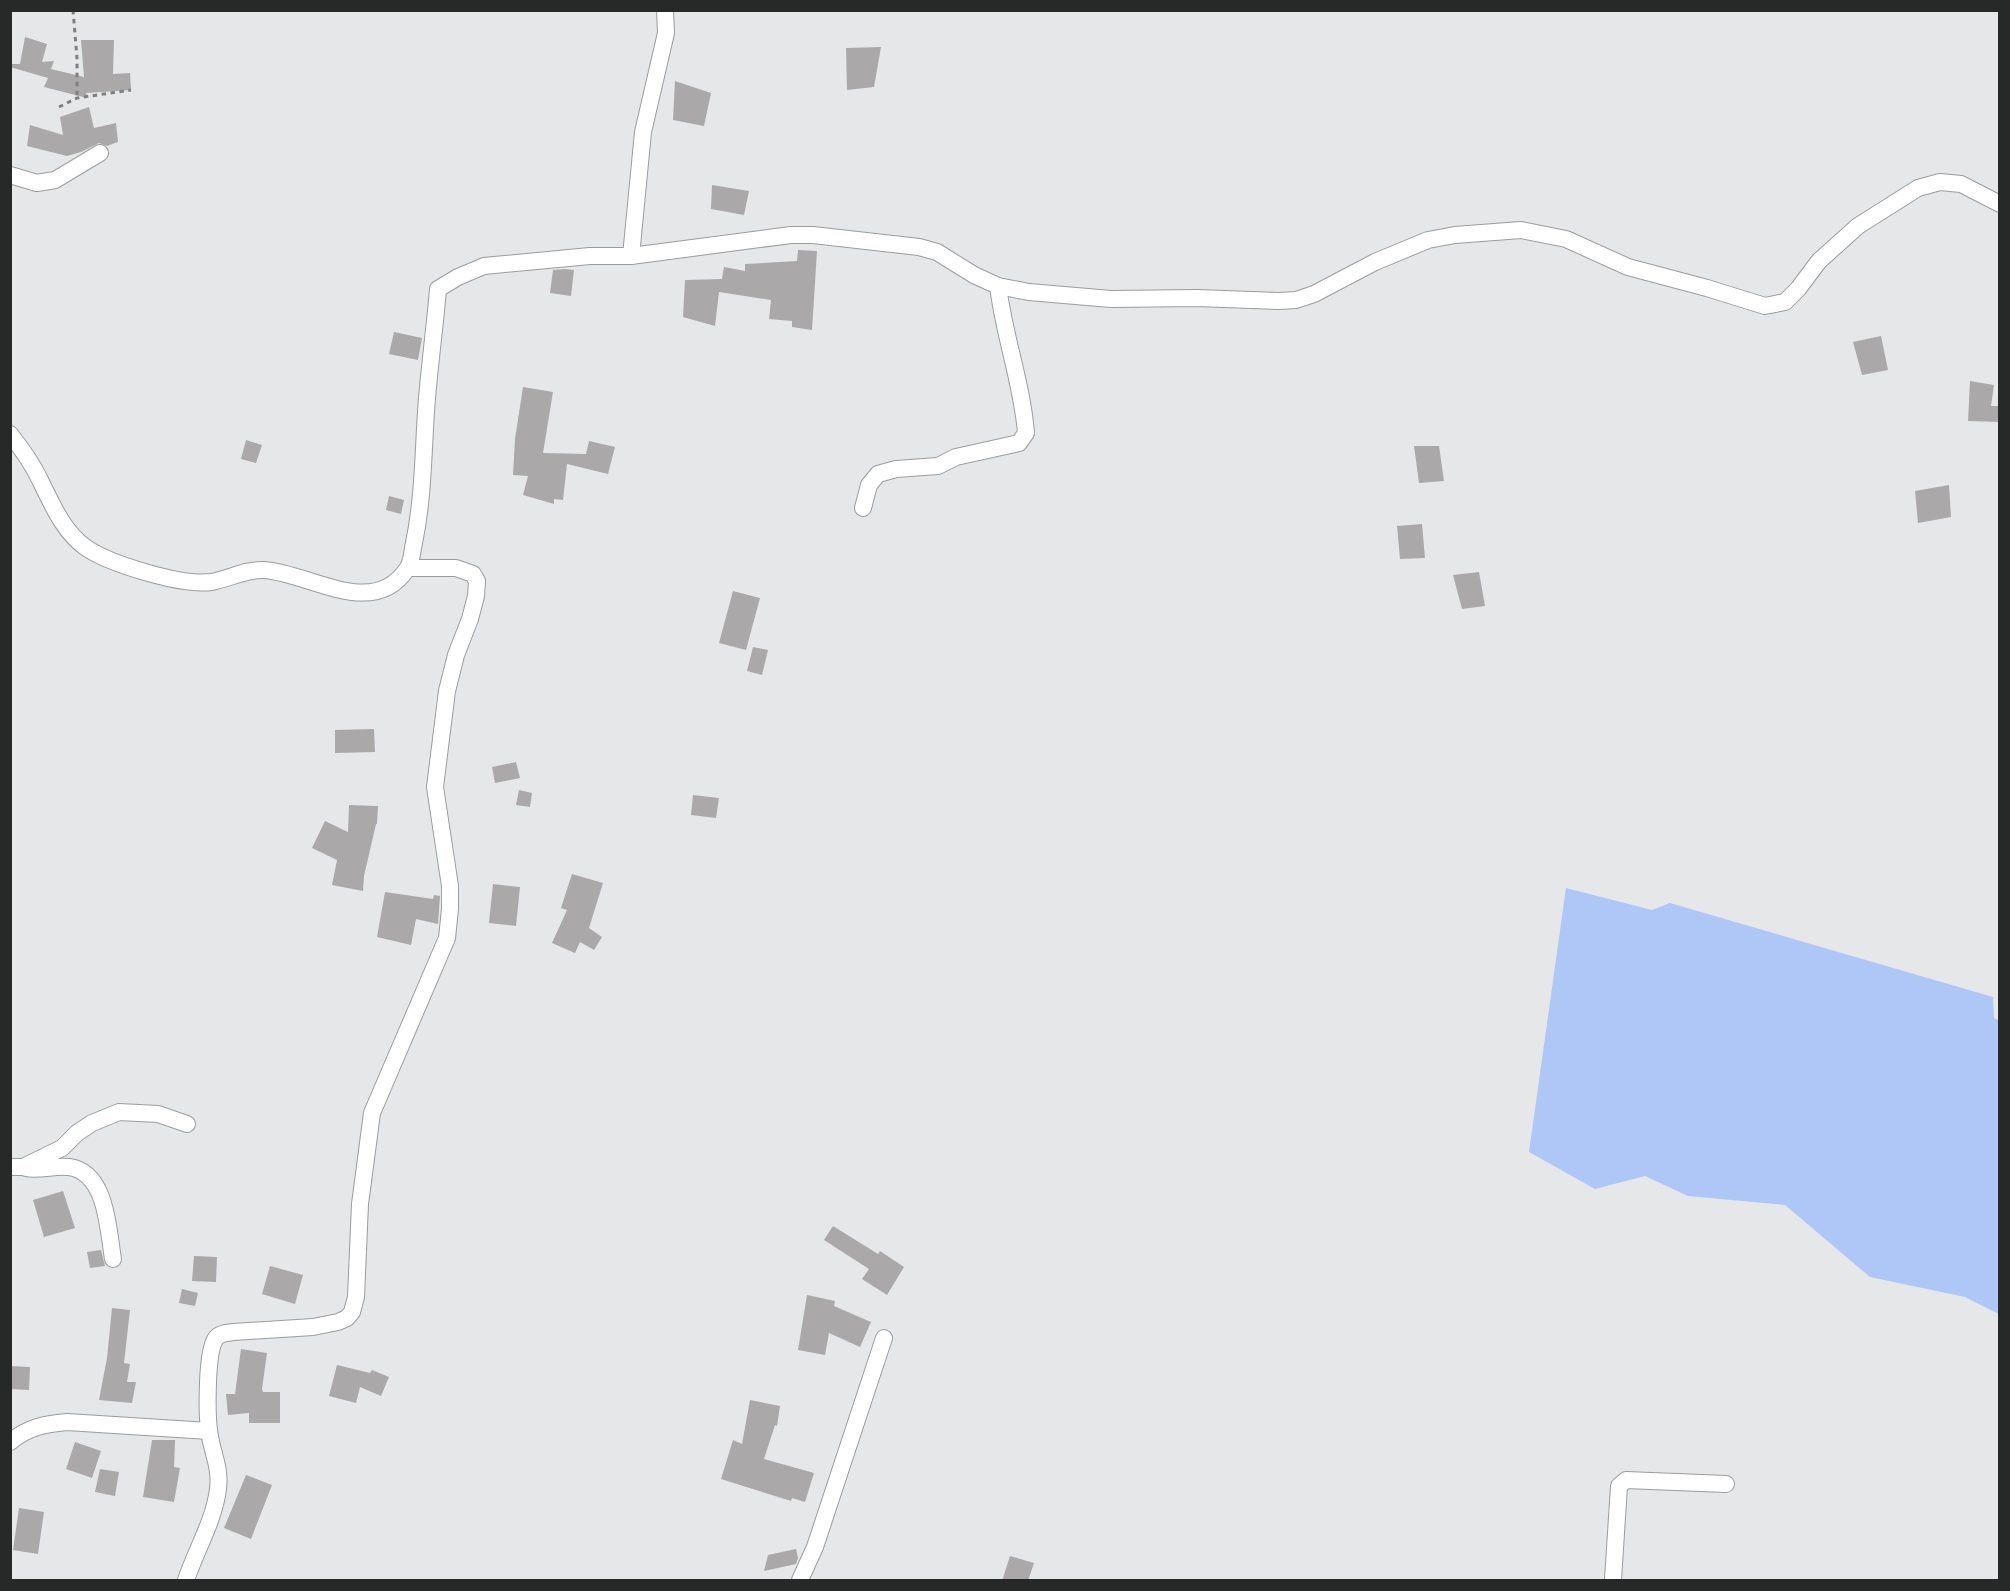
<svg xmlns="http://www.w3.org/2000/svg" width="2010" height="1591" font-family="'Zilla Slab',serif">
	<rect width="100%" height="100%" fill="#e6e7e9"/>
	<!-- water -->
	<path fill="#aec7f6" d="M1566,888L1652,910L1670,903L1993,997L1994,1018L2000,1021L1999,1314L1965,1297L1870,1277L1785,1205L1688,1196L1645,1176L1595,1189L1529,1152Z"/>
	<!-- building -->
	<g fill="#aaa8a9">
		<path d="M25,37L47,44L42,62L54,61L51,69L84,77L81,40H114L113,74L130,73L131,90L86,93L87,98L44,87L48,78L10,67V64H20Z"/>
		<path d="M881,47L874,87L847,90L846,48Z"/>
		<path d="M675,81L711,93L704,126L673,120Z"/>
		<path d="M89,107L94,128L116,123L118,142L107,146L99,143L81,152L67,156L27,146L30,125L63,135L60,117Z"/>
		<path d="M712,185L749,191L744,215L711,209Z"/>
		<path d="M798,250L817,251L812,330L792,327V321L769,319L771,300L719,292L715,326L683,317L685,280L722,279L724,267L745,271V264L797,261Z"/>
		<path d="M565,269L574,270L571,296L550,293L553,270Z"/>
		<path d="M394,332L422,338L418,360L389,354Z"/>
		<path d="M1881,336L1888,370L1862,375L1853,342Z"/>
		<path d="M1970,381L1994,385L1991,406H2000V422L1968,421Z"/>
		<path d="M523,387L553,392L543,453L586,454L589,441L615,447L608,474L567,464L563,500L554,499V504L523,495L528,476L513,475L515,439Z"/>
		<path d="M246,440L262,445L256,463L241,459Z"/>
		<path d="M1414,446H1439L1444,481L1419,483Z"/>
		<path d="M1949,485L1951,517L1918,523L1915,491Z"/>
		<path d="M389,496L404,500L401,514L386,510Z"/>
		<path d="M1422,524L1425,558L1400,559L1397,526Z"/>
		<path d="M1479,572L1485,606L1462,609L1453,575Z"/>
		<path d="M733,591L760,598L746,650L719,643Z"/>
		<path d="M753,647L768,650L762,675L747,671Z"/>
		<path d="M374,729L375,752L335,753V730Z"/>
		<path d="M516,762L520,778L495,783L492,767Z"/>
		<path d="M519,790L532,793L530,807L516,805Z"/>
		<path d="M693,795L719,798L716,818L691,815Z"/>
		<path d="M349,805L378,806L377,824H376L364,876L363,891L332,885L337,860L312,848L325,821L348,832Z"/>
		<path d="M572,874L603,883L589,928L602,937L594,950L580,942L575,953L552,943L567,910L561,908Z"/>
		<path d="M493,884L520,887L516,926L489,923Z"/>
		<path d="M385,892L433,899L434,895L440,896L438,924L416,919L411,945L377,937Z"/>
		<path d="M63,1191L75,1228L44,1237L33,1200Z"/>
		<path d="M833,1226L878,1254L880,1251L904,1267L887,1295L862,1279L869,1269L824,1240Z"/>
		<path d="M101,1250L105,1266L90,1268L87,1252Z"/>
		<path d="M194,1256L217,1257L216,1282L192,1281Z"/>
		<path d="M270,1266L303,1275L295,1304L262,1294Z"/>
		<path d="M182,1289L198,1293L195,1306L179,1303Z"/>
		<path d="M807,1295L835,1301L834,1306L871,1322L860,1347L829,1333L825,1355L798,1350Z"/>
		<path d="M112,1308L130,1310L124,1363L130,1364L127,1382H136L132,1403L99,1400L107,1358Z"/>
		<path d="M241,1349L267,1353L262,1389L263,1392H280V1423H249V1413L228,1415L226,1394H235Z"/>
		<path d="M337,1365L370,1373L372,1370L389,1377L381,1396L360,1387L356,1403L329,1396Z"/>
		<path d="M10,1366L30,1367L29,1390L10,1389Z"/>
		<path d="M750,1400L780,1406L777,1426L775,1425L764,1459L814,1473L805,1502L792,1498L791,1501L721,1479L733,1440L742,1444Z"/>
		<path d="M152,1440H175L174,1467L180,1468L174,1502L143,1497Z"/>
		<path d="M75,1442L101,1451L92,1478L66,1469Z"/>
		<path d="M100,1469L119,1472L115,1496L95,1492Z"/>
		<path d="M246,1475L272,1485L251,1539L224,1528Z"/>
		<path d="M19,1508L44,1512L38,1554L13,1550Z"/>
		<path d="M796,1549L798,1558L796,1564L764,1571L768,1555Z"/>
		<path d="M1010,1556L1034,1563L1028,1581H1002Z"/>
	</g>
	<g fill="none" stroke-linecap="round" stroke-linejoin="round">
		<defs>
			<g id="street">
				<path d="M10,175L37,183L55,180L100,153"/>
				<path d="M631,256L643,132L666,33L665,10"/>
				<path d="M10,434C22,449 32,463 40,480C52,504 63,531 85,547C109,564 182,586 211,582C229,579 246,569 264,570C310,573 373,620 407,569C412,563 412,551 414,543C424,495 423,447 427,398C430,362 435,326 438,289L458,277L484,266L590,256H631L791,235H813L919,247L937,252L974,275L998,286L1029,292L1111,299L1197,298L1279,301L1296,300L1314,294L1375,262L1428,240L1455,235L1521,230L1566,239L1628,267L1707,288L1765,306L1785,302L1798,289L1819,261L1858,226L1918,188L1940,182L1961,184L2000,204"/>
				<path d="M863,508L869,485L878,474L896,469L938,466L956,457L1019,443L1026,433C1022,383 1004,336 998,286"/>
				<path d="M10,1167H23L62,1148L77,1133L92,1123L119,1112L158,1114L187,1124"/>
				<path d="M26,1168C40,1171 55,1165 69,1167C107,1172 108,1230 113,1259"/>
				<path d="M10,1442C28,1427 45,1424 67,1422L209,1431"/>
				<path d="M186,1580C196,1550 214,1521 218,1489C221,1467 211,1450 209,1430C207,1413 206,1351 216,1338C220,1333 227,1333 233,1332L313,1327L338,1322L347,1318L352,1312L356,1297L360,1204L372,1113L447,938L450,909V886L435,787L447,691L456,655L470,619L476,596L477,581L473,574L456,568H409"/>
				<path d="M800,1580L815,1547L884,1338"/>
				<path d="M1613,1580L1619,1486L1626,1480L1726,1484"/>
			</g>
		</defs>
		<!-- street casing -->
		<use href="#street" stroke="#9b9c9e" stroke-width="18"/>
		<!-- path -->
		<g stroke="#7e7f80" stroke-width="3" stroke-dasharray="4.5 4.5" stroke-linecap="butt">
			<path d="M73,10L77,58V98"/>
			<path d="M59,107L77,98L131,90"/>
		</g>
		<!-- street -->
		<use href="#street" stroke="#fff" stroke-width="16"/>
	</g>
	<!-- border -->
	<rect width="2010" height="1591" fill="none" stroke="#272828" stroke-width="24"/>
</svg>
